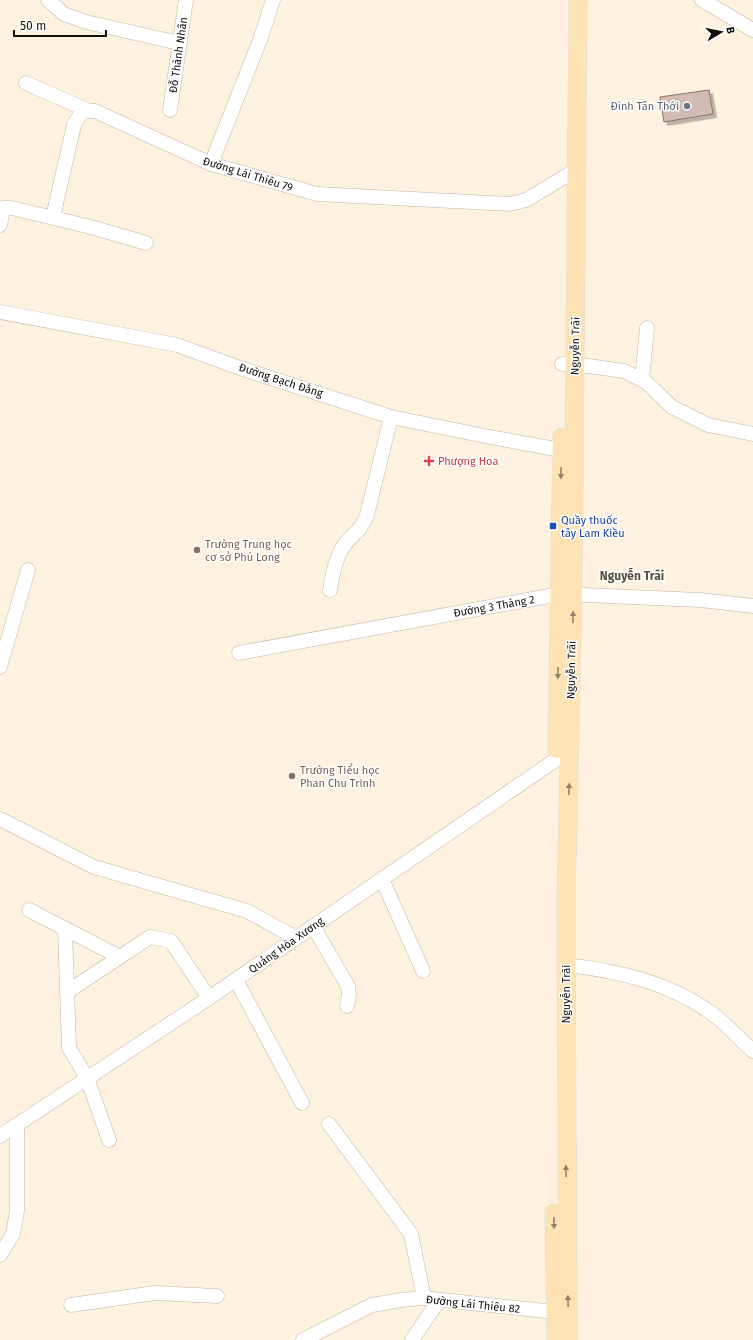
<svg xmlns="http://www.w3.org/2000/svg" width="753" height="1340" font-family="'Fira Sans',sans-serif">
	<defs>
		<filter id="shadow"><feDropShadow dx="3.5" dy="3.5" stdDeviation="0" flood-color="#0004"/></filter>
	</defs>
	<rect width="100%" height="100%" fill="#fef1df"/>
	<!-- building -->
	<path fill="#d2bbb5" stroke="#85706b" filter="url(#shadow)" d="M709,90L713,114L664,122L660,97Z"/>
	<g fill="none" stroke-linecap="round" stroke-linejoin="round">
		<defs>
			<g id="minor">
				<path d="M48,0L64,14L86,22L179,43"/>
				<path d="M702,0L753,30"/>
				<path d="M26,83L87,110"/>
				<path d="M170,110L186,0"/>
				<path d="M211,164L260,40L273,0"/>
				<path d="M53,217L74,125C79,115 83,109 95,111L211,164L317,194L510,204L526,200L576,170"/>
				<path d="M0,225L3,208H12L91,227L146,243"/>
				<path d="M0,312L177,345L240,368L391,417L490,437L561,450"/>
				<path d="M562,364H574L624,371L646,382L672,407L708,425L753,434"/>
				<path d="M642,380L647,328"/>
				<path d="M330,590C332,577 335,559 343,547C352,533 359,535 367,515L391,417"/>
				<path d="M239,653L560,594L701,600L753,606"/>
				<path d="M0,667L28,570"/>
				<path d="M0,819L94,867L247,911L296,938"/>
				<path d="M382,879L423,971"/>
				<path d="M29,910L120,957"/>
				<path d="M313,926L348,986L349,995L347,1006"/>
				<path d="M65,929L69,1048L87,1078L109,1140"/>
				<path d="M566,965C614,970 667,982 707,1010C724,1021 738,1038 753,1051"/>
				<path d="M236,980L302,1103"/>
				<path d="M67,992L150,937L171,941L209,998"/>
				<path d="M329,1124L411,1234L424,1298"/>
				<path d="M0,1136L209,998L570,750"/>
				<path d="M0,1255L13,1234L17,1211V1125"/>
				<path d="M71,1305L155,1293L217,1296"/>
				<path d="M303,1340L372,1305L401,1300L424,1298L555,1312"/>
				<path d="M412,1340L439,1300"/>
			</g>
			<g id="major">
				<path d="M557,749L562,437"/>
				<path d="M554,1213L556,1340"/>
				<path d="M568,1340L566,902L573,594L578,0"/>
			</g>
		</defs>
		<!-- minor casing -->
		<use href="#minor" stroke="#c1b5a3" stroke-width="15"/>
		<!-- major casing -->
		<use href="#major" stroke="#dedddc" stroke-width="19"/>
		<!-- minor -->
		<use href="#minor" stroke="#fff" stroke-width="14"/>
		<!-- major -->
		<use href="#major" stroke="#fde2b3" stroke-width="18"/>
	</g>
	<!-- one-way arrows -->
	<defs><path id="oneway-solid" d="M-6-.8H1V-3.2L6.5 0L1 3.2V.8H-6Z"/></defs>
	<g fill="#938266">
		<use href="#oneway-solid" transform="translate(561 473) rotate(91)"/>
		<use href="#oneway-solid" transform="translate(573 617) rotate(-89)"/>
		<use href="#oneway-solid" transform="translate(558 673) rotate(91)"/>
		<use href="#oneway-solid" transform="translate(569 789) rotate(-89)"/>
		<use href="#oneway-solid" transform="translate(566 1171) rotate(-91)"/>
		<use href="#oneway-solid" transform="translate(554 1223) rotate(90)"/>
		<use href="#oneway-solid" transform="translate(568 1301) rotate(-91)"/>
	</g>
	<!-- markers -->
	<circle fill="#6b7280" stroke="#fff" stroke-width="1.5" cx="687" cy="106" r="4"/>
	<path fill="#e0444e" stroke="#fff" stroke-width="1.5" d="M427 455h4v4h4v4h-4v4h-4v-4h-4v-4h4z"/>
	<rect fill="#1a4fb4" stroke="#fff" stroke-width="1.5" x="549" y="522" width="8" height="8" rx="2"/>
	<g fill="#8d6e63" stroke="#fff" stroke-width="1.5">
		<circle cx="197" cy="550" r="4"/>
		<circle cx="292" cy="776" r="4"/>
	</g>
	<g text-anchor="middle" stroke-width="3" stroke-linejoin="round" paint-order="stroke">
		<!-- street labels -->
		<g font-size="11" fill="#110d07" stroke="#fff">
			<text transform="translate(178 55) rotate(-82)" y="4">Đỗ Thành Nhân</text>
			<text transform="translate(248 174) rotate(17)" y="4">Đường Lái Thiêu 79</text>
			<text transform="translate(575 346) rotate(-89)" y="4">Nguyễn Trãi</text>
			<text transform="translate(281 380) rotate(18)" y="4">Đường Bạch Đằng</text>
			<text transform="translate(494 606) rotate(-10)" y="4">Đường 3 Tháng 2</text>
			<text transform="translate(571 670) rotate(-89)" y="4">Nguyễn Trãi</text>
			<text transform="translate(286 945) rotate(-35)" y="4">Quảng Hòa Xương</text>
			<text transform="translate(566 994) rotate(-90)" y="4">Nguyễn Trãi</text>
			<text transform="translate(473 1304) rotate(6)" y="4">Đường Lái Thiêu 82</text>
		</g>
		<!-- worship labels -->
		<g font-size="11" fill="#5b616d" stroke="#fff" text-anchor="end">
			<text x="679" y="110">Đình Tân Thới</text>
		</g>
		<!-- health labels -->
		<g font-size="11" fill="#be3a42" stroke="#fff" text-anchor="start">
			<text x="438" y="465">Phượng Hoa</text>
		</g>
		<!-- transit labels -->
		<g font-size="11" fill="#164399" stroke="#fff" text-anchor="start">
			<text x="561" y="524">Quầy thuốc<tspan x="561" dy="13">tây Lam Kiều</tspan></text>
		</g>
		<!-- education labels -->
		<g font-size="11" fill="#785e54" stroke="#fff" text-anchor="start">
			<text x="205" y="548">Trường Trung học<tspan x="205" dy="13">cơ sở Phú Long</tspan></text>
			<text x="300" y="774">Trường Tiểu học<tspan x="300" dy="13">Phan Chu Trinh</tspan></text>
		</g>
		<!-- neighbourhood labels -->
		<g font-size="12" font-weight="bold" fill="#5a4f40" stroke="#fff">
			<text x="632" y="580">Nguyễn Trãi</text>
		</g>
	</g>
	<!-- north arrow -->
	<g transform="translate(721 32) rotate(80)" stroke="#ffffff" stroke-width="3" paint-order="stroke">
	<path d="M0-3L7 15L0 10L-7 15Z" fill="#110d07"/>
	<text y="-6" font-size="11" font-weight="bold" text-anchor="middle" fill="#110d07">B</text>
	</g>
	<!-- scale -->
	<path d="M14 30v6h92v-6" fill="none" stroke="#110d07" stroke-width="2"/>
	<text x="20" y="30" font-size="12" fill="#110d07" stroke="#ffffff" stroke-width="3" paint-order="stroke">50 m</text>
</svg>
